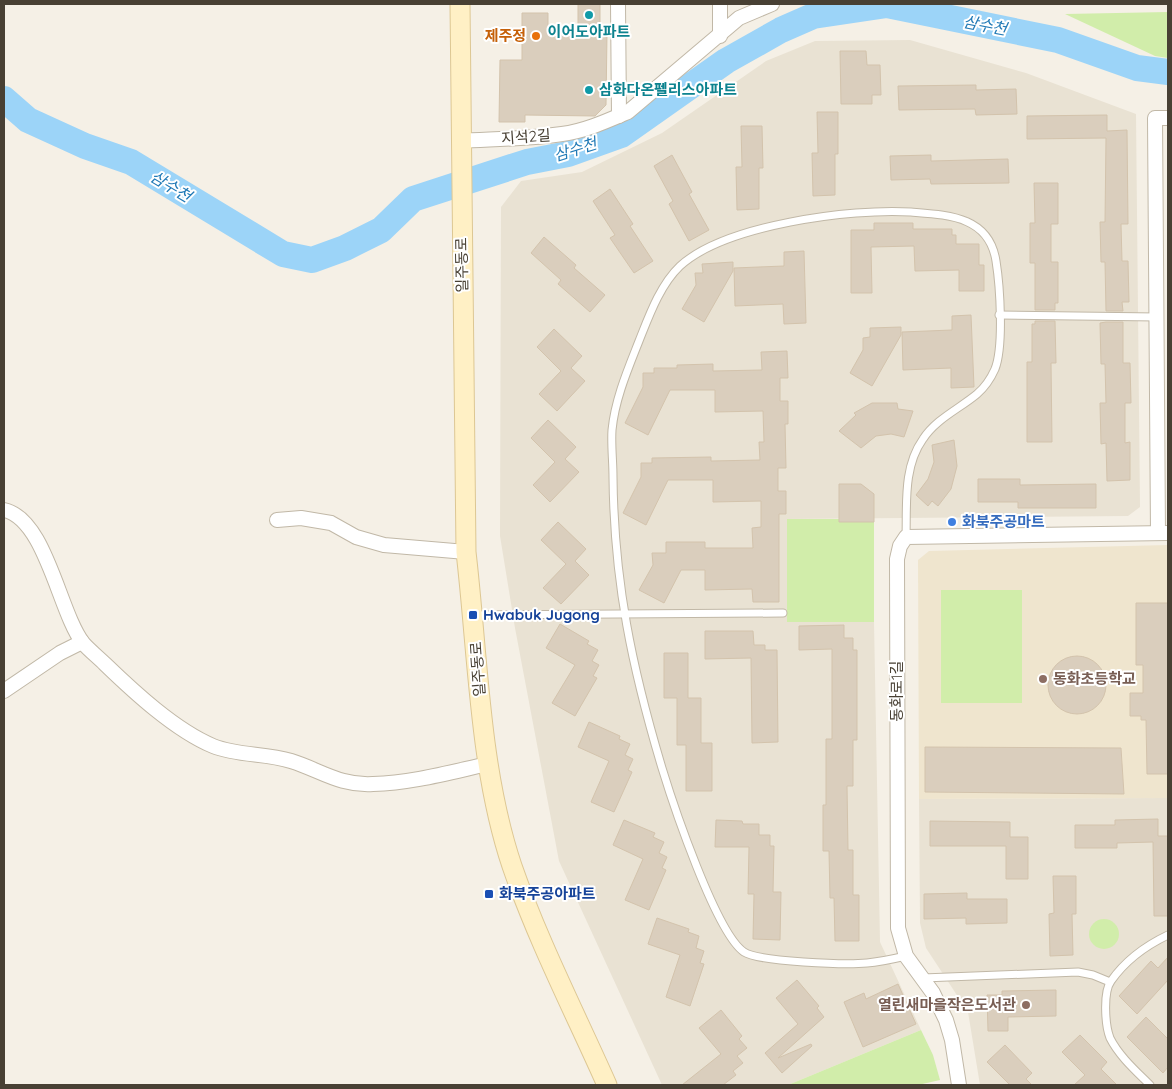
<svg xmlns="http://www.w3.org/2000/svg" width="1172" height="1089" font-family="Quicksand,'Noto Sans KR',sans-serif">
	<rect width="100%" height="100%" fill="#f5f0e6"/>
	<!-- residential -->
	<g fill="#e9e2d3">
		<path d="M910,40L1026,73L1136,114L1140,507L1128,516L787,519V621L874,622L880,942L921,1030L788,1085H662L559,861L515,628L500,536L501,207L521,181L582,172L662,133L766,61L815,41Z"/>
		<path d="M1168,798V1085H980L968,1012L926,948L920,923L919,799Z"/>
	</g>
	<!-- education -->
	<path fill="#efe5ce" d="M1168,545V798L919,799L918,560L929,551Z"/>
	<!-- green -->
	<g fill="#d1edaa">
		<path d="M1168,12V58L1155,56L1065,14Z"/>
		<rect x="787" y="519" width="87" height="103"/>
		<rect x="941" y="590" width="81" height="113"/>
		<circle cx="1104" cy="934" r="15"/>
		<path d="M921,1030L933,1055L940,1080L918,1085H788Z"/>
	</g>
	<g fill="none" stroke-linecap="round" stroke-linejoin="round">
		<!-- river -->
		<path stroke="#9cd4f8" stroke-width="26" d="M4,99L28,120L85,146L131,162L283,254L312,260L345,248L381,230L413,199L527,162L568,154L621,135L726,61L781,30L813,16L887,5L1058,40L1137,68L1168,72"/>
	</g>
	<!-- building -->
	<g fill="#dacebd" stroke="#d3c3ac">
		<path d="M578,4H600V33H607L606,105L595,116L525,115V122H499L500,60H522V13H548V34L578,33Z"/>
		<path d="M840,51H866L867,65H880L881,95H872V104H841Z"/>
		<path d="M976,85V90L1016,89L1017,114L976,115L975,109L899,110L898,86Z"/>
		<path d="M817,112H838V154H835V195L813,196L812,153H818Z"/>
		<path d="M1107,115V131L1127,130L1128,224H1121L1122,261H1128L1129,302H1122L1123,311H1106L1105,262H1101L1100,222H1105L1106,138L1027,139V116Z"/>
		<path d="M741,126H762L763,168H759V209L737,210L736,167H742Z"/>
		<path d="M672,155L692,192L689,194L709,230L689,241L669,204L673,201L654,166Z"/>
		<path d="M931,155V161L1008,159L1009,183L931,184L930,179L891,180L890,156Z"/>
		<path d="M1034,183H1058V224H1051V262H1058V303H1055V310H1035V263H1030V223H1035Z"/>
		<path d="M610,189L633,224L630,226L653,261L634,273L610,238L615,235L593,201Z"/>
		<path d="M874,223H913V229H952V235H956V244H979V265H984V291H959V270L915,271L914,246L871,247L872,293H851V230H874Z"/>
		<path d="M544,237L576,265L574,268L605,295L590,312L558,284L561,280L531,253Z"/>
		<path d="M804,251L806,323L784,324L783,304L735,306L734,268L784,266V252Z"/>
		<path d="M733,262V271L704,322L682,309L696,285L695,273H703L702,264Z"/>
		<path d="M971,315L974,387L951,388V368L903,370L902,332L952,330V316Z"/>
		<path d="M1035,321H1055L1056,363H1051L1052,442H1027V362H1032V324H1035Z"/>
		<path d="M1106,322H1123V363H1130L1131,403H1125V443L1130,442V480L1107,481L1106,443L1101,444L1100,403H1106L1105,364H1101L1100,323Z"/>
		<path d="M901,327V335L872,386L850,373L863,350V338L870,337V328Z"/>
		<path d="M554,329L582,356L571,368L585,381L557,411L539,394L561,371L537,347Z"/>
		<path d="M787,351L788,378H780V401H788V424H785L786,468H778V491H786V514H779V602H753L752,589L705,590V570H681L664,603L639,590L653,565L652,553H666V542H705V548H753L752,528L761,527V501L713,502V480H668L646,525L623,513L641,477V463H652V458L711,457V461L760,460L759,442H764L763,411L715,412V390H670L648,435L625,423L643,387V373H654V368H677V365L713,364V371L762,370L761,352Z"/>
		<path d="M872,403H897L898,409L913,411L904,437L891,434L876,436L861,448L839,431L856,415L854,413Z"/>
		<path d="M548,420L576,447L565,459L579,472L550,502L533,485L555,462L531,438Z"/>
		<path d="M954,440L957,466L951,489L938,506L932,501L928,506L916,495L928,479L934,462L932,445Z"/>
		<path d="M978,479H1020V485L1096,484V508H1018V502H978Z"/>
		<path d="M839,484H861L874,494V522H839Z"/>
		<path d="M558,522L586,549L575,561L589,575L561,604L543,588L566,564L541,540Z"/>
		<path d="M1136,603H1168V774H1147L1146,720H1141V716H1130V693H1143V665H1136Z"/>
		<path d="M560,624L589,641L587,644L598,650L592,661L599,665L593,676L597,678L575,716L552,703L575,665L546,648Z"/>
		<path d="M844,625V638H853V650H857V740H853V786H847L848,850H853V895H859V941H835L834,898H830L829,851H823V805H826V739H832V649L799,650V626Z"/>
		<path d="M705,631H753L754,645H765V650H777L778,742L752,743L751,658L705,659Z"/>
		<path d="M664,653H688V698H701V743H712V791H686V745H677V698H664Z"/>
		<circle cx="1077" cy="685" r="29"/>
		<path d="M589,722L620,736L619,739L630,744L625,755L633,759L628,770L632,772L614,812L591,802L609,761L578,747Z"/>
		<path d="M925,747L1121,748L1124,794L925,792Z"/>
		<path d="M1158,819V836H1168V916H1154L1153,842L1117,843V848H1075V825H1115V820Z"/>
		<path d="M624,820L655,833L653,837L664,842L659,853L667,857L662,868L666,870L649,910L625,900L643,859L613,845Z"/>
		<path d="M716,820L742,821L743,824H759V835H770V846H774L773,892H781L780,940L753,939L754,894H748L749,847H715Z"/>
		<path d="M930,821L1010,822V837H1028V879H1006V846H930Z"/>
		<path d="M1053,876H1076V914H1072L1073,955L1050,956L1049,914L1054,913Z"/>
		<path d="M967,893V899H1007V923L966,924V918L924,919V894Z"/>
		<path d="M657,918L689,929L688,932L699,936L696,948L704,951L700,963L704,964L690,1006L666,997L680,955L648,944Z"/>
		<path d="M1168,957V980L1137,1014L1119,996L1151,961L1158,968Z"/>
		<path d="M797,980L819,1006L817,1008L824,1017L778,1058L811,1044L812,1046L782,1073L765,1053L798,1024L776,998Z"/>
		<path d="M898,984L916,1024L863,1047L844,1002L864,993L866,999Z"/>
		<path d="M1056,990V1016L1008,1017V1031H988L987,995H1002V991Z"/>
		<path d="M721,1010L742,1036L739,1039L747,1048L737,1056L743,1063L733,1071L736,1075L723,1085H682L721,1054L699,1028Z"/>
		<path d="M1146,1017L1168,1039V1067L1163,1073L1127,1037Z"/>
		<path d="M1080,1035L1107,1062L1101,1069L1117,1085H1074L1085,1075L1062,1052Z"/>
		<path d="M1005,1045L1032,1073L1026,1079L1032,1085H1010L987,1062Z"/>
	</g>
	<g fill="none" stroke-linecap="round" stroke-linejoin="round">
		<defs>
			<g id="service">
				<path d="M999,315L1157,317"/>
				<path d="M474,615L783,613"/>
				<path d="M906,956C893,959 880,962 867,963C847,965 759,962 744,952C716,933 673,804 662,768C632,668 614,582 613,477C613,461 611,445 612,430C615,399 628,369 639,341C649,316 660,285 680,266C725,225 851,208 911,212C948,215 989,216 996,261C1000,286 1004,346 995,369C991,378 984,388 977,394C959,409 936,419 923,439C903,467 907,504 906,537"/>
				<path d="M923,978L1078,972L1093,975L1110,982"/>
				<path d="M1150,1085C1136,1071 1119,1056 1110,1038C1105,1025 1103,992 1111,981C1125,961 1147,945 1168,935"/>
			</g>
			<g id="minor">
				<path d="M618,4L619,116"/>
				<path d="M720,4V36"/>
				<path d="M460,141C494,139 528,139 562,134C585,131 607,121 628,112L739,18L772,4"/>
				<path d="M4,510C46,519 59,612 83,643C89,650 98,657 105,664C134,692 175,730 213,746C238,756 265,753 291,761C320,770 340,786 373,784C412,783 451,772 488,764"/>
				<path d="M277,520L301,518L331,523L356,537L384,545L466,552"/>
				<path d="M1158,533L1155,118H1168"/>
				<path d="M4,691L60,653L82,642"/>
				<path d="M959,1085L952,1040L946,1020L933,993L906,956L898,928L897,559L900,546L906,537L1168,533"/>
			</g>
			<path id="secondary" d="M460,4L466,552C478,654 479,768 512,866C538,941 575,1013 607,1085"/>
		</defs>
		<!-- service casing -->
		<use href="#service" stroke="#c1b8a7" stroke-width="9"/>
		<!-- minor casing -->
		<use href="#minor" stroke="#c1b8a7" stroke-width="16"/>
		<!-- secondary casing -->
		<use href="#secondary" stroke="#ddc793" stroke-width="21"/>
		<!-- service -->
		<use href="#service" stroke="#fff" stroke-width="7"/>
		<!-- minor -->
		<use href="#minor" stroke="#fff" stroke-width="14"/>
		<!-- secondary -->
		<use href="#secondary" stroke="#fff0c5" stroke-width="19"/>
	</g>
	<!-- markers -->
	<g fill="#0f9aa8" stroke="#fff" stroke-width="2">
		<circle cx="589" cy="15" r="5"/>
		<circle cx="589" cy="90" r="5"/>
	</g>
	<circle fill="#e8710a" stroke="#fff" stroke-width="2" cx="536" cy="36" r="5"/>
	<circle fill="#3f7fe0" stroke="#fff" stroke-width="2" cx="952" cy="522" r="5"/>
	<g fill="#1a4fb4" stroke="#fff" stroke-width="2">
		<rect x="468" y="610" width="10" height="10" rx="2.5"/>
		<rect x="484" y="889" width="10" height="10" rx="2.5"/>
	</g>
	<g fill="#8d6e63" stroke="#fff" stroke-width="2">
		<circle cx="1043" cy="679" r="5"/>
		<circle cx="1026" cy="1005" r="5"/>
	</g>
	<g text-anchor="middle" stroke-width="4" stroke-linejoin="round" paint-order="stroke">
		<!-- culture labels -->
		<g font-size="15" font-weight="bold" fill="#0d838f" stroke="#fff">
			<text x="589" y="37">이어도아파트</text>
			<text x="599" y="95" text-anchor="start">삼화다온펠리스아파트</text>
		</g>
		<!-- food labels -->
		<g font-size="15" font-weight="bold" fill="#c56008" stroke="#fff" text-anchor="end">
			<text x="526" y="41">제주정</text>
		</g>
		<!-- street labels -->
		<g font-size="15" fill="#484034" stroke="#fff">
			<text transform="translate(526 137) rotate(-4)" y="5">지석2길</text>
			<text transform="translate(462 265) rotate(-91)" y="5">일주동로</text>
			<text transform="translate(478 669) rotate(-94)" y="5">일주동로</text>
			<text transform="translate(897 691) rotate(-90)" y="5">동화로1길</text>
		</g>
		<!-- shop labels -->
		<g font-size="15" font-weight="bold" fill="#366cbe" stroke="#fff" text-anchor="start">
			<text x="962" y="527">화북주공마트</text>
		</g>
		<!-- transit labels -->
		<g font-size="15" font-weight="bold" fill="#164399" stroke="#fff" text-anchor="start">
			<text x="483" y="620">Hwabuk Jugong</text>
			<text x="499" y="899">화북주공아파트</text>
		</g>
		<!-- education labels -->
		<g font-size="15" font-weight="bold" fill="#785e54" stroke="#fff" text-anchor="start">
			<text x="1053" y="684">동화초등학교</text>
			<text x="1016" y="1010" text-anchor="end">열린새마을작은도서관</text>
		</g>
		<!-- water labels -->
		<g font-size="16" font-style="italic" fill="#217ab6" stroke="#fff">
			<text transform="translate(985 25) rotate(11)" y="6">삼수천</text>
			<text transform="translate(575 149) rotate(-17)" y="6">삼수천</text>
			<text transform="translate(171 186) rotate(31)" y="6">삼수천</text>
		</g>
	</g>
	<!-- border -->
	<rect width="1172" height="1089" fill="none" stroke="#484034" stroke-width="10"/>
</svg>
